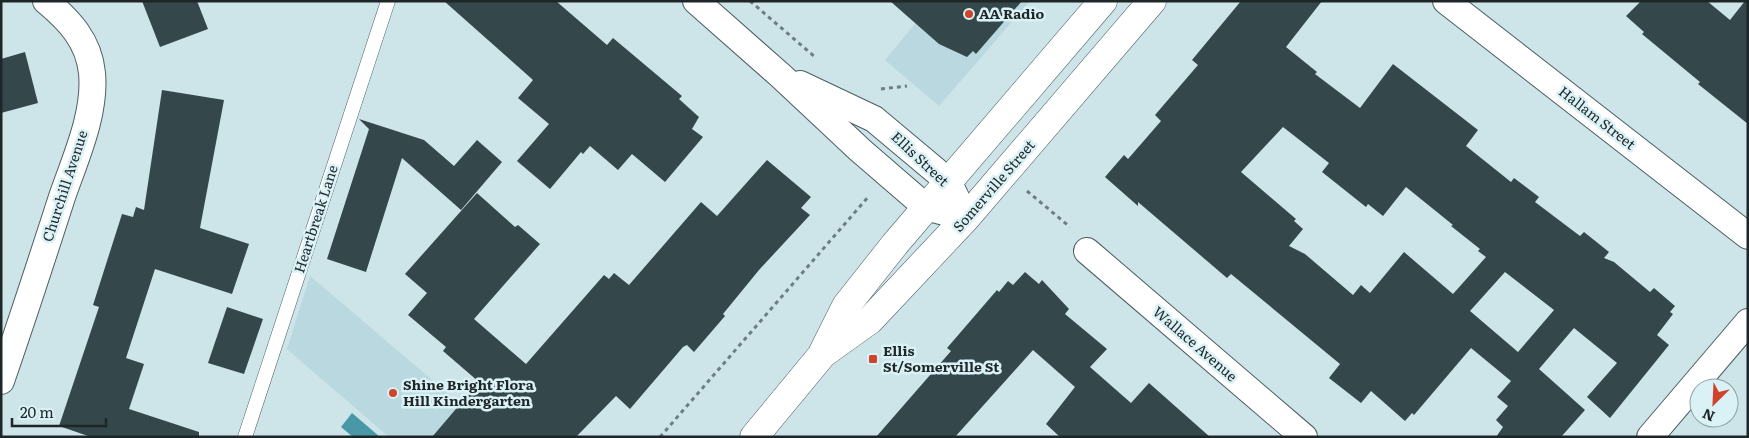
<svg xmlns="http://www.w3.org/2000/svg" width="1749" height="438" font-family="Literata,serif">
	<rect width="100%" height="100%" fill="#cde4e9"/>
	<!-- built -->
	<g fill="#b9d8df">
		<path d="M934,1H1030L939,106L885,60Z"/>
		<path d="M310,276L499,437H389L287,349Z"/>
	</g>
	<!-- water -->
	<path fill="#4998a8" d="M352,413L380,437H353L341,427Z"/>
	<!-- building -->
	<g fill="#34484c" fill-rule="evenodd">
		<path d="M142,1H197L208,29L160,47Z"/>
		<path d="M444,1H556L607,45L613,38L682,96L679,99L699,117L692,129L703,137L665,182L632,154L618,170L590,146L583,154L581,152L550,189L517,161L549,124L518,98L533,80Z"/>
		<path d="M890,1H1022L976,54L973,51L967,57L939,44Z"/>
		<path d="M1241,1H1322L1286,47L1317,72L1315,74L1360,108L1393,64L1478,130L1466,146L1511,182L1514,178L1539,197L1535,202L1580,236L1584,232L1609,252L1604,258L1614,262L1650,292L1654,288L1675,306L1670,312L1673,314L1657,335L1669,345L1610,418L1587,397L1617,363L1574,328L1539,369L1585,410L1561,437H1496L1503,427L1496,420L1508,406L1497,397L1511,381L1471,348L1414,415L1412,413L1405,421L1371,391L1361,403L1329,378L1340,364L1231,274L1227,278L1138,202V206L1105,177L1124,155L1128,159L1161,121L1155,115L1198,65L1192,60ZM1283,127L1329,163L1322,172L1366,207L1368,204L1383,216L1406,187L1453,225L1451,226L1480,249L1478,251L1486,257L1453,294L1404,252L1370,293L1361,285L1353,295L1305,254L1289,246L1303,229L1294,221L1296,219L1241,172ZM1505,272L1554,310L1518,352L1470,311Z"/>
		<path d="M1641,1H1707L1730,20L1745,1H1748V124L1698,84L1700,82L1642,34L1644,32L1626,16Z"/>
		<path d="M25,52L38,103L1,113V59Z"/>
		<path d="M162,90L224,100L200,228L249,244L232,294L155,269L126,358L144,364L129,409L199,432V437H91L59,426L99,307L93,305L122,214L133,217L136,207L144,210Z"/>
		<path d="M359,119L424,140L454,166L477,140L502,162L461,210L402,158L366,272L327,259L369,129Z"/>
		<path d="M767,160L811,197L801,208L810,215L759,270L723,314L725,316L694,352L687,345L683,347L630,409L616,396L576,437H432L479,382L443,351L446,347L408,315L427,293L405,274L477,193L515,227L518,225L540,244L474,319L526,364L604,275L609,279L614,273L629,285L701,202L717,216Z"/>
		<path d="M1025,272L1039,284L1042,280L1069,309L1065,314L1107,349L1090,367L1131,403L1149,383L1210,437H1060L1046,424L1075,387L1033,350L955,437H876L951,351L947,348L997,290L999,292L1008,281L1013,285Z"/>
		<path d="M227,307L263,319L244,374L208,363Z"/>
	</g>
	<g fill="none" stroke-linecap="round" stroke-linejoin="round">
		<defs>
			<path id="lane" d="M245,437L388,1"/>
			<g id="street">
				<path d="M696,1L781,76L860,150L926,207L966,218"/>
				<path d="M1446,1L1748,236"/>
				<path d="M800,84L874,119L948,181L966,218"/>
				<path d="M1087,251L1304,437"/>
				<path d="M1,381C22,320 42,259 62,197C75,159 96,114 92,73C89,41 69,20 46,1"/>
				<path d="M1650,437L1748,322"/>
			</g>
			<g id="secondary">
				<path d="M824,353L870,320L966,218L1152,1"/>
				<path d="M754,437L821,356L846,306L895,244L1103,1"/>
			</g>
		</defs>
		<!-- lane casing -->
		<use href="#lane" stroke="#4b5f63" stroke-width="15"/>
		<!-- street casing -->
		<use href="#street" stroke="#4b5f63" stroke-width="28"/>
		<!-- secondary casing -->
		<use href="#secondary" stroke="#4b5f63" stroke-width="29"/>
		<!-- path -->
		<g stroke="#6e7d81" stroke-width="3" stroke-dasharray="4 4" stroke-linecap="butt">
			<path d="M750,1L815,57"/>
			<path d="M881,89L907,86"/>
			<path d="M1027,191L1070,227"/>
			<path d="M660,437L869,196"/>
		</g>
		<!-- lane -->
		<use href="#lane" stroke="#fff" stroke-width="14"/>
		<!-- street -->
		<use href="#street" stroke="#fff" stroke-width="26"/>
		<!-- secondary -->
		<use href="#secondary" stroke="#fff" stroke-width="28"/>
	</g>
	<!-- markers -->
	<g fill="#cf432c" stroke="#daf1f6" stroke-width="2">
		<circle cx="969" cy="14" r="5"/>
		<rect x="868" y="354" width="10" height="10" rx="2.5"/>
		<circle cx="393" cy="393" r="5"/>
	</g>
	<g text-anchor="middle" stroke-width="5" stroke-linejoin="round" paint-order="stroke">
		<!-- poi labels -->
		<g font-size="14" font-weight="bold" fill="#1e2628" stroke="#daf1f6" text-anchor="start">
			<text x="979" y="19">AA Radio</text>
			<text x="883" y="356">Ellis<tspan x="883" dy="16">St/Somerville St</tspan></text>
			<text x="403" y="390">Shine Bright Flora<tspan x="403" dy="16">Hill Kindergarten</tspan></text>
		</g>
		<!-- street labels -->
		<g font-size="14" fill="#1e2628" stroke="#daf1f6">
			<text transform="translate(1597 118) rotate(38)" y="5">Hallam Street</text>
			<text transform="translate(920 159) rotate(43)" y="5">Ellis Street</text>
			<text transform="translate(65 186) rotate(-72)" y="5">Churchill Avenue</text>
			<text transform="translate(994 186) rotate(-49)" y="5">Somerville Street</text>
			<text transform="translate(316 219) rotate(-72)" y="5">Heartbreak Lane</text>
			<text transform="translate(1195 344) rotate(41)" y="5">Wallace Avenue</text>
		</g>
	</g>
	<!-- border -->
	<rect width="1749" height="438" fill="none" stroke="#1e2628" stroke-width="5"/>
	<!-- north arrow -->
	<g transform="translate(1714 403) rotate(204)"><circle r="24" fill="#daf1f6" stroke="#8fa0a4"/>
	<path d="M0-4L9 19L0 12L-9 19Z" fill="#cf432c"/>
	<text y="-8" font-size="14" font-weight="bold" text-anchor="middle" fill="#1e2628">N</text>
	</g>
	<!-- scale -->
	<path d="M12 418v8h94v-8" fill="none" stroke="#1e2628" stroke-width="2.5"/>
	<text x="20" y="418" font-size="15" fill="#1e2628" stroke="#daf1f6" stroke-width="4" paint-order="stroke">20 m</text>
</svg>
